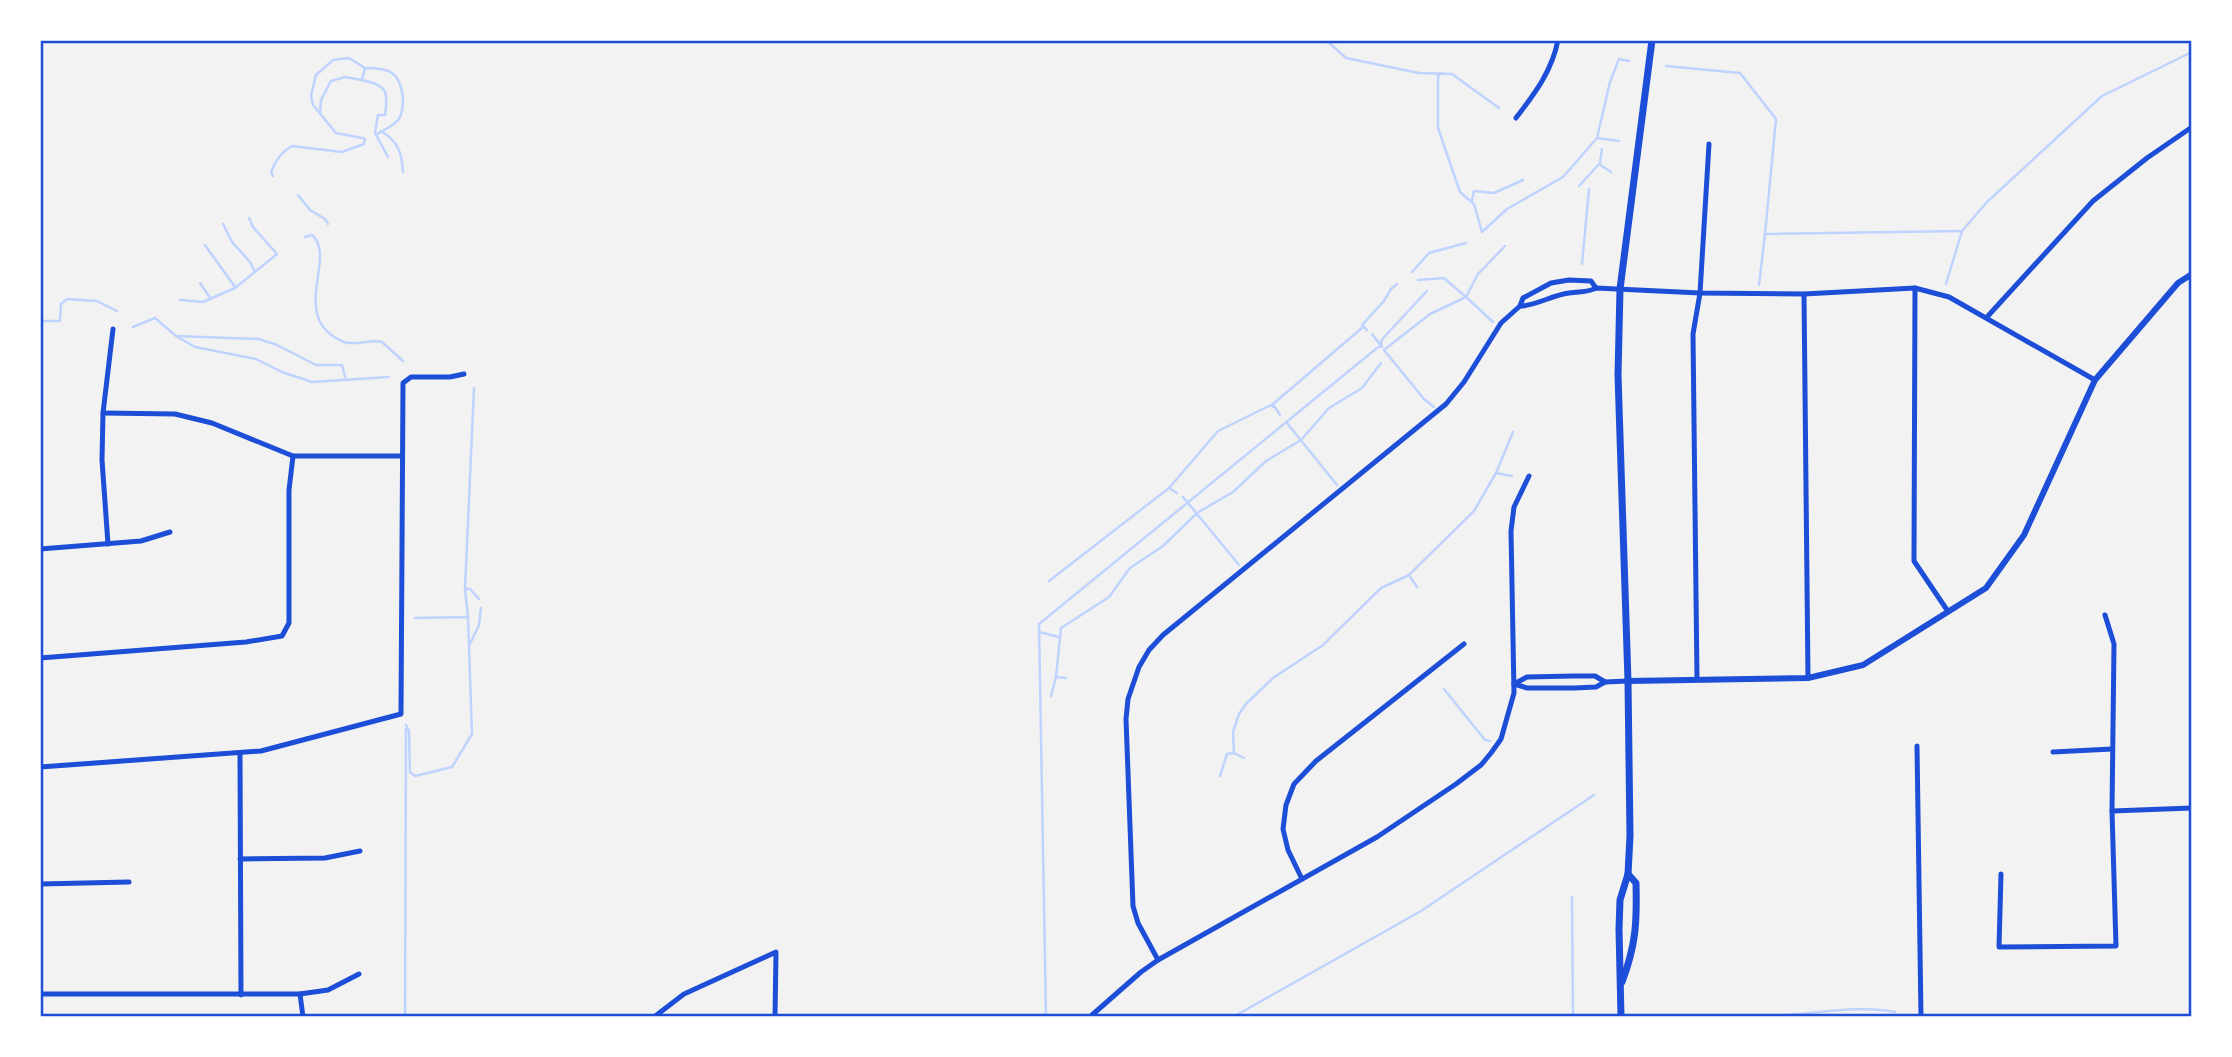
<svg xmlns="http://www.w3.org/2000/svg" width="2232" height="1057" font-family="Karla,sans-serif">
	<rect width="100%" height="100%" fill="#f2f2f2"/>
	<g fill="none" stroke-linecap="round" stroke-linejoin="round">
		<!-- stream -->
		<g stroke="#bfd3fe" stroke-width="2.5">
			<path d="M1326,40L1346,58L1419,73L1452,74L1499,108"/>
			<path d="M1666,66L1740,73L1776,119L1765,234"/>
			<path d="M1441,73L1438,76V128L1460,192L1474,204L1482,232L1507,209L1563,177L1597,138L1610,82L1619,59L1629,61"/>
			<path d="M320,112L321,100L331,81L345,77L362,80"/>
			<path d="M381,131C398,141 402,153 403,172"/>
			<path d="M376,135C383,130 394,126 399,119C403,113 403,105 403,98C400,72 390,68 365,68L362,80C386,85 389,90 385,115H378L375,133L388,157"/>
			<path d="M1597,138L1619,141"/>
			<path d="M1600,163L1602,149"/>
			<path d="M273,176L271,172C275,161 281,152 292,146L342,152L364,144L365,139L362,138L336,133L313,105L311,96L316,75L333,60L349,58L365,68"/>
			<path d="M1579,186L1599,164L1611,172"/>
			<path d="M298,195L310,210L325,219L328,224"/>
			<path d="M1472,200L1474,191L1494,193L1523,180"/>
			<path d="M223,224L232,242L250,262L255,272"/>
			<path d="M305,237L312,235C338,257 287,319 344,342C356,346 370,339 382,342L403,361"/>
			<path d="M205,245L235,287"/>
			<path d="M1582,264L1589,189"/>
			<path d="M1412,272L1429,253L1466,243"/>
			<path d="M1418,280L1444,278L1466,297L1430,314L1384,350L1424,399L1434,407"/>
			<path d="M200,283L211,299"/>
			<path d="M1946,284L1962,231L1987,202L2102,96L2192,52"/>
			<path d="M1759,285L1765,234L1962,231"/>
			<path d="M180,300L203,302L235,288L277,254L253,227L249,218"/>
			<path d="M40,321H60L61,304L67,299L97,301L117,311"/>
			<path d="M1493,322L1466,297L1478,274L1505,246"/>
			<path d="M133,327L155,318L176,336L195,347L256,359L282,372L312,382L389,377"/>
			<path d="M1367,330L1362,325L1384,301L1391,289L1397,284"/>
			<path d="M176,336L259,339L277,345L316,365H342L345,377"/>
			<path d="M1382,347L1381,341L1386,335L1427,291"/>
			<path d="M1280,415L1273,404L1363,327"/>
			<path d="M1287,423L1337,485"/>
			<path d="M1512,476L1496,473L1513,432"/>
			<path d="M1169,488L1177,493"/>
			<path d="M1183,497L1239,565"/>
			<path d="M1409,575L1417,587"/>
			<path d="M1049,581L1169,488L1218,431L1271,405L1273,407"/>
			<path d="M466,589H470L479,599"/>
			<path d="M468,617L465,589L474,388"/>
			<path d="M1039,632L1059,637"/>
			<path d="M470,644L479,625L481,608"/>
			<path d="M1056,677L1066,678"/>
			<path d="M1444,689L1485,740L1490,741"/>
			<path d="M1051,696L1056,677L1061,628L1109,597L1130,568L1163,546L1197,513L1233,492L1266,461L1301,440L1329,408L1362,388L1381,363"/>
			<path d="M406,725L409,731L410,772L415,776L452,767L472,734L468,617L415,618"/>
			<path d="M1234,753L1244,758"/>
			<path d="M1220,776L1227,754L1234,753L1233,732L1239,714L1246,704L1273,678L1323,645L1381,588L1409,575L1474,511L1496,473"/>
			<path d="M1572,897L1573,1017"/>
			<path d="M405,1017L406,729"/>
			<path d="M1046,1017L1039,624L1377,348L1381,346L1372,334"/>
			<path d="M1233,1017L1421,911L1594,795"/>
			<path d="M1703,1017C1731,1016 1758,1016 1786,1015C1822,1013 1859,1005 1895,1012"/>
		</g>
		<!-- minor -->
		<g stroke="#1d4ed8" stroke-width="5">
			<path d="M1516,118C1535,93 1552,71 1558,40"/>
			<path d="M1915,288L1914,561L1947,610"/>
			<path d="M1804,294L1808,678"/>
			<path d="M1520,306C1536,306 1552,295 1569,293C1579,291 1588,293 1596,288L1700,293L1804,294L1915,288L1949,297L2095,380"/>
			<path d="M1987,317L2093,201L2147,158L2192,127"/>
			<path d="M103,413L175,414L212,423L293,456H402"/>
			<path d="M108,544L102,460L103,413L113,329"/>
			<path d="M40,549L141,541L170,532"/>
			<path d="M40,658L246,642L282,636L289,623V490L293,456"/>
			<path d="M1697,679L1693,334L1700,293L1709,144"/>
			<path d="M1514,684L1527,688H1574L1596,687L1605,682L1628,681"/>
			<path d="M1514,684L1527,677L1574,676H1595L1605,682"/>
			<path d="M1917,746L1921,1017"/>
			<path d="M2053,752L2112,749"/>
			<path d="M240,753L241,995"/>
			<path d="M40,767L261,751L401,714L403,383L411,377H450L464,374"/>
			<path d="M2112,811L2192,808"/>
			<path d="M240,859L325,858L360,851"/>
			<path d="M2001,874L1999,947L2116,946L2112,811L2114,644L2105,615"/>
			<path d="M1302,879L1288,850L1283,829L1286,805L1294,784L1316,761L1464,644"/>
			<path d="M40,884L129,882"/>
			<path d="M1158,960L1138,923L1133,906L1126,719L1128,699L1139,667L1149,650L1163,635L1446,404L1464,382L1501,323L1520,306L1523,298L1551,283L1569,280L1591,281L1596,288"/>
			<path d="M40,994H300L328,990L359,974"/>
			<path d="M300,994L303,1017"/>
			<path d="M1092,1015L1141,972L1158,960L1377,837L1456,784L1481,765L1491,753L1501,739L1514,693L1511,531L1514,507L1529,476"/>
			<path d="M654,1017L684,994L776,952L775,1017"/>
		</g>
		<!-- tertiary -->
		<path stroke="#1d4ed8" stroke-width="6" d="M1628,681L1808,678L1863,665L1986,588L2024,535L2095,380L2178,283L2192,274"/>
		<!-- secondary -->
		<g stroke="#1d4ed8" stroke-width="7">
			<path d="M1622,982C1636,945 1637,922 1636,883L1628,874"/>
			<path d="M1621,1017L1619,929L1620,900L1628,874L1630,836L1628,681L1618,375L1620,289L1652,40"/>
		</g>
	</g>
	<!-- border -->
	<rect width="2232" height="1057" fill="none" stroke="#ffffff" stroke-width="84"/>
	<rect x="42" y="42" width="2148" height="973" fill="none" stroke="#1d4ed8" stroke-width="2.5"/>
</svg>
